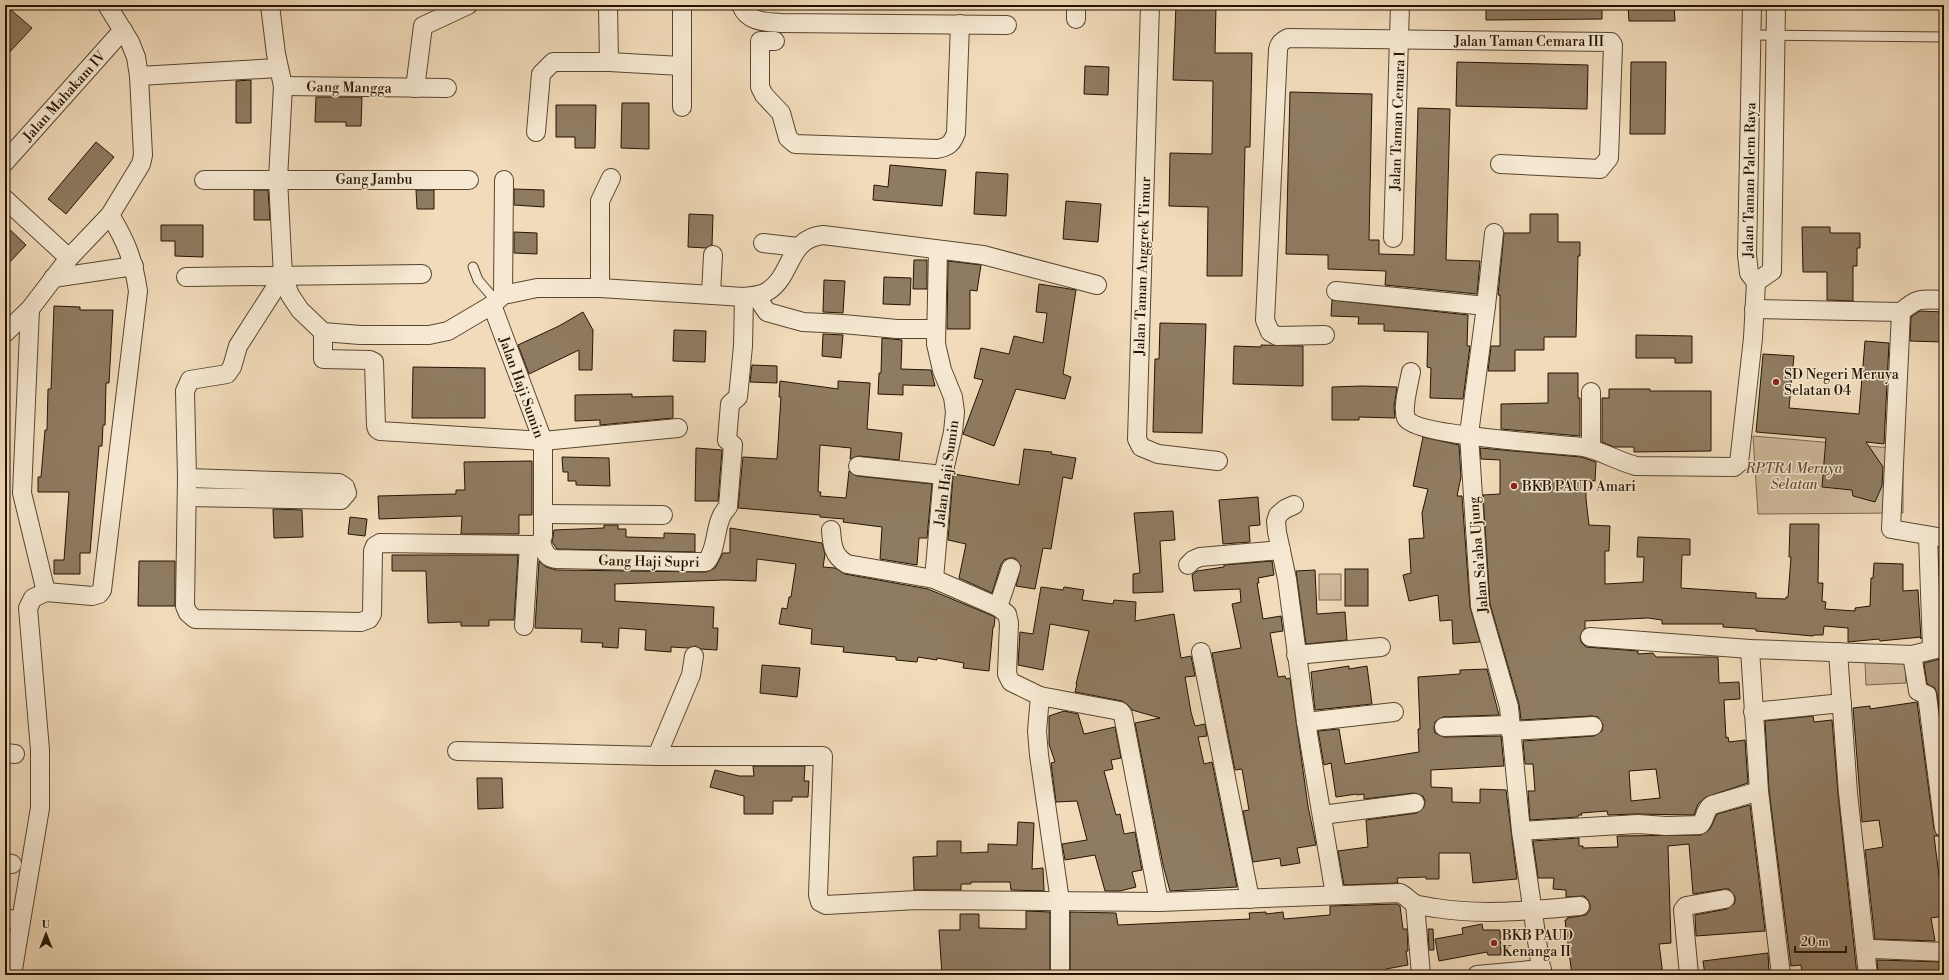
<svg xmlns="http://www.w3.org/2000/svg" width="1949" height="980" font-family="'Libre Bodoni',serif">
	<rect width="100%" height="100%" fill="#f1dbba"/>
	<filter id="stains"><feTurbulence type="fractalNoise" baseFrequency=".005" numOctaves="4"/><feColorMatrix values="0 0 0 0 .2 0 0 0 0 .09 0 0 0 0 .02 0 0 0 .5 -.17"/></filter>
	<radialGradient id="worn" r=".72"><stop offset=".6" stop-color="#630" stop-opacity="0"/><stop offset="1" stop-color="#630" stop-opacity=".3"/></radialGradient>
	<!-- green -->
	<g fill="#ceb99b" stroke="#79664e">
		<path d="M1753,436L1903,449V513L1758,514Z"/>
		<rect x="1319" y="574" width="22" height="26"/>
		<path d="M1905,660L1906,683L1866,685L1865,662Z"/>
	</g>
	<!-- building -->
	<g fill="#8f7b61" stroke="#241401" fill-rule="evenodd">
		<path d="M1176,5H1216L1215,53H1252L1250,147H1245L1242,276H1207L1208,207L1169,206L1170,153L1212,154L1213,81L1173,80Z"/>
		<path d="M1486,5H1602V19L1486,20Z"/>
		<path d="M1628,5H1674L1675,21H1629Z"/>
		<path d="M11,10L32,28L5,57V17Z"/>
		<path d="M1457,62L1588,65L1587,109L1456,106Z"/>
		<path d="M1631,62H1666L1665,134H1630Z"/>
		<path d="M1085,66L1109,67L1108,95L1084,94Z"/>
		<path d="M251,80V123H236V81Z"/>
		<path d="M1290,92L1372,94L1369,240H1379V254L1414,255L1418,108L1450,109L1446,260L1480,261L1477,294L1385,285L1386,271L1328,269V255L1286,254Z"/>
		<path d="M316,97H362L361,126H346V122H315Z"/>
		<path d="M622,103H649V149L621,148Z"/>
		<path d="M556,105H596L595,148H575V137H556Z"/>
		<path d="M96,142L114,157L66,214L48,199Z"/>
		<path d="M890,165L946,170L942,206L873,200L874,185L888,187Z"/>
		<path d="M976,172L1008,174L1006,216L974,214Z"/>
		<path d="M514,189L544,190V207L514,205Z"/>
		<path d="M254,190H268L270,220H254Z"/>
		<path d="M416,190H434V209H417Z"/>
		<path d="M1066,201L1101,204L1098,242L1063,239Z"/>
		<path d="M689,214L713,215L712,245L706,248L688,247Z"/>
		<path d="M1530,214H1558V242H1580V256H1578L1576,337H1544V350H1515V371H1488L1491,346H1500V295H1498L1504,233H1530Z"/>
		<path d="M5,225L26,245L5,267Z"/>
		<path d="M161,225H203V257L175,256V241H161Z"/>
		<path d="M1802,227H1830V233H1860V248H1857V266H1853V301L1827,300V272H1803Z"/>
		<path d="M514,232L537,233V254L514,253Z"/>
		<path d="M914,260H927V289H913Z"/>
		<path d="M948,261L981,265L977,291L970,290V329H947Z"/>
		<path d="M884,277L911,278L910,305L883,304Z"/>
		<path d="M824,280L845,281L843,313L823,312Z"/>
		<path d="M1039,284L1076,290L1063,374L1071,377L1065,399L1016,389L994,446L963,434L983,380L974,378L981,348L1009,354L1014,336L1043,343L1047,313L1036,312Z"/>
		<path d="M1332,300L1468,315L1467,346H1470L1463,399L1430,398L1431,368L1427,367L1428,332L1384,331V324H1358L1359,317L1331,316Z"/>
		<path d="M54,306L80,307V310H113L109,383H106L105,425H103L102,446H99L90,553H80V574H54V560H64L69,492H38V477H41L45,430H47L48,389H51Z"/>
		<path d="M1920,311L1944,312L1943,342L1910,341L1911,317Z"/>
		<path d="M583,312L593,330L592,370H579V350L529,374L518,345L559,326Z"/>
		<path d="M1160,323L1206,324L1202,433L1153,432L1155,359H1159Z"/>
		<path d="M674,330L706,331L705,362L673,361Z"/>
		<path d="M823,334L843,335L841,358L822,356Z"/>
		<path d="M1636,335L1692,336V363H1675V358H1636Z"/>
		<path d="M882,338L902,340L901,369L931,370L935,386L903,385V395L878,394L879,373H881Z"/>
		<path d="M1865,341L1889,343L1884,444L1866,442L1883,467L1882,486L1875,502L1853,496L1852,490L1822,487L1826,438L1756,432L1763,354L1794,356L1789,408L1859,414Z"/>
		<path d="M1261,345L1303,346V386L1233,384L1234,346L1261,347Z"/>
		<path d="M752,365L777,366V383L750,382Z"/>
		<path d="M413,367L485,368V418H412Z"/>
		<path d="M1548,373H1578V398H1580V436L1501,429V404L1548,403Z"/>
		<path d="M780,381L838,389V381L870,383L867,429L902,433L899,460L859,456L850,459L851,448L820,445L818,492H821L820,496L846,498L849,471L857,476L932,484L927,538H919L917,565L880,559L882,527L843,522L844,519L820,517V515L738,508L743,457L777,459L781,397H779Z"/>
		<path d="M1362,386L1397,387L1394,407L1395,418L1359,417V420H1332V387Z"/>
		<path d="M1609,389H1650V391H1711V451L1634,452V447H1614L1602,442V398H1609Z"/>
		<path d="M632,394V397L673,396V418L600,425V420L575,421V395Z"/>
		<path d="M1423,437L1459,445L1461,477L1457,496H1462L1470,607L1480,642L1453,644L1452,620L1440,621L1438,595L1409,601L1403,575L1411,573L1409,539L1424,538L1422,513L1428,489L1413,486Z"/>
		<path d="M696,448L722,450L718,501H695Z"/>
		<path d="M1480,448L1581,457L1596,462L1595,481L1586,480V499L1589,525L1610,526L1609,551H1605V584L1643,582L1644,557H1637L1638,537L1690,539V555H1682L1681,588L1756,593V598L1786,599V597H1788L1791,557H1789L1790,524H1819L1818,583H1823L1822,601L1826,602L1825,609L1855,611V608L1870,606L1871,578H1873L1874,563L1903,564V591L1918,590L1921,639V637L1880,641L1879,639L1848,642V628L1824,626L1823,635H1814L1813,636L1756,631V629L1723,627V624H1662V620L1648,618L1585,621V628L1580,637L1581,642L1586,647L1638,651V654L1653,653L1656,657H1718L1719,683L1739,682L1740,699L1724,700L1726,738L1728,737L1729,742L1745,740L1748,783L1706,797L1698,804L1694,815L1637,814L1608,815L1607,811L1581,813L1582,815H1578V817L1530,820L1528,791H1535L1533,764H1525L1523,741L1594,736L1602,731L1603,725L1598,717L1592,716L1521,720L1519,704L1490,604L1483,495L1500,494V460L1481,459ZM1656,769L1660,798L1631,801L1629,771Z"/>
		<path d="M1024,449L1052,452L1051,454L1076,458L1072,479L1063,477L1051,549L1043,548L1035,589L1016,586L1021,566L1015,558H1009L1004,560L1001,564L992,593L959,578L966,544L948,540L953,477L954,474L1019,485Z"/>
		<path d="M562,457L609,458L610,486L576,485V481H568V472H563Z"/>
		<path d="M532,461V515H519V534H461L462,516L379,519L378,496L456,494V490H465L464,462Z"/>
		<path d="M1258,497L1260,525L1249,526L1250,542L1223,544L1219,500Z"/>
		<path d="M273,509L302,510L303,537L274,538Z"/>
		<path d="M1173,511L1175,540L1160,541L1163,592L1133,593V574L1140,573L1134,513Z"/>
		<path d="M350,517L367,519L365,536L348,534Z"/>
		<path d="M604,525H618V529H626V537L664,538V533L695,534V552L557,549L552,542L554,530L604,528Z"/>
		<path d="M730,528L822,543L825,554L823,567L835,568L845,574L928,589L993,616L995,618L994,627H993L989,671L963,668L964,663L937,658V660L918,657L917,662L896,660V657L843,652L844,647L811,644L812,629L779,624L782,608L787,609L789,597H791L796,564L757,559L756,581L725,580L615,584V601L714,607L713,628H718L717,650L701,649L695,646L688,648L671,647V652L645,650L646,630L619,628L618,648L602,647L603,643L581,642L582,629L535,628L539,561L546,567L556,570L706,572L715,568L723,553H730Z"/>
		<path d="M392,555H518L514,620H489V626H461V622L428,623L426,571H392Z"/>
		<path d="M139,561H175V606H138Z"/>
		<path d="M1272,561L1274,575L1258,578L1259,583H1257L1263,619L1281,616L1283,631L1270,633L1278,677L1285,676L1286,679L1290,678L1308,806L1316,845L1297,848L1300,863L1281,866L1280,858L1253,862L1243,811L1249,810L1242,769L1235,770L1212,653L1241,648L1232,604L1241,602L1240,589L1194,591L1192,575L1197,571L1224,567V565Z"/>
		<rect x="1345" y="569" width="23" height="37"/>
		<path d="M1315,570L1317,614L1345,612L1347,640L1306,644L1296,571Z"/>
		<path d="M1041,587L1063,590L1064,587L1084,590L1082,600L1113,604L1114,600L1136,602L1135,621L1174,614L1181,658L1191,656L1195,676L1185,677L1191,712L1195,726L1205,724L1207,736L1198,737L1204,764L1212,762L1237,887L1170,891L1163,865L1135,723L1160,718L1132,710L1128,705L1122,701L1075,692L1077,684H1076L1089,631L1050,624L1043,670L1018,665L1020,632L1033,634Z"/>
		<path d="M1944,658V745L1937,694L1935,688L1927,684L1924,663Z"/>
		<path d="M762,665L800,668L797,697L760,693Z"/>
		<path d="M1349,666V669L1367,666L1372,704L1315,710L1311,672Z"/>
		<path d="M1487,669L1499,715L1443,717L1435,722L1434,728L1435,733L1444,737L1501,736L1504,766L1431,770V787L1452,788V802L1480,803V789L1506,790L1517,879L1473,883L1470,853H1439V879H1426V877L1397,878L1398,883L1344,885L1338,851L1368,847L1366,820L1417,813L1424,807L1425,801L1423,796L1414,793L1364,799V794L1357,795V794L1336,797L1331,763L1324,765L1318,731L1339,729L1345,764L1419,752L1418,729H1420L1418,677L1460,674V670Z"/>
		<path d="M1917,702L1934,829L1938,836H1934L1944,916L1931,918L1935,941L1875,939L1865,850L1883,847L1879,820L1862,822L1853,708L1870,706V709Z"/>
		<path d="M1064,711L1078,714L1084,734L1115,727L1121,758L1111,760L1113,769L1104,771L1116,815L1120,814L1124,834L1135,832L1142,870L1132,872L1136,887L1120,891H1105L1095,855L1065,860L1062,844L1087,840L1077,801L1056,802L1051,763L1055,762L1049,744V716Z"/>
		<path d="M1813,716L1814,722L1832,720L1838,794L1857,975H1802L1801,965L1791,966L1769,790L1765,721Z"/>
		<path d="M753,766H805L804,781H809L808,797H792V801H773V814H744V796L710,787L715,770L739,776H754Z"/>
		<path d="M477,778H502L503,808L478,809Z"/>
		<path d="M1750,805L1765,931L1696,936L1695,915L1727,909L1735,903V897L1729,889H1724L1693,894L1689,844L1668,846L1671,943L1659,944L1663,975H1572L1565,920H1567V918L1586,915L1590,910V905L1588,900L1584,896L1566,897V890L1553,889L1554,878H1538L1533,841L1579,838V846H1583V848L1618,847L1617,836L1701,835L1710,829L1717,814Z"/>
		<path d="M1018,822L1034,823L1032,869L1043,868L1044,891L1011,890L1010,882H971V884H961V890H914L913,857L937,856V841H961V853L988,852V844L1017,845Z"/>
		<path d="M1397,904L1400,906L1403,929H1407L1408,951H1406L1408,965L1386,969L1387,973L1367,975H1361V973L1343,975L1070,974V912L1116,913L1118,925L1250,919L1249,913L1266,912V914L1283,912L1284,919L1330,915V906Z"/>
		<path d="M1026,911L1050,912V974L942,975L939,930H960V914H979V928L1026,929Z"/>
		<path d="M1482,924L1483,930H1500L1501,955H1488L1487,952L1439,961L1435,939L1463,934L1462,928Z"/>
		<path d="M1428,929H1433L1434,950H1429Z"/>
		<path d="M1768,953L1769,975H1705L1703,961Z"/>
		<path d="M1877,960L1944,962V975H1878Z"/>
	</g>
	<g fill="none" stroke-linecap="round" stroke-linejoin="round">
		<defs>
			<g id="service">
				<path d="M1751,35L1944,37"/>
				<path d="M473,267L478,280L496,301"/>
			</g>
			<g id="minor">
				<path d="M270,5L276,54L283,86L278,179L283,276L290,295L300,310L323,332L360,335H429L448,331L492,305L503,295L537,288H600L744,297C752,296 761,296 768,291C793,275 787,239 823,235L983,255L1097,285"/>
				<path d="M608,5L609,62"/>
				<path d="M741,5C747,22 765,22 781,23L1007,25"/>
				<path d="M1150,5L1137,439L1141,447L1158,454L1218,461"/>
				<path d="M1752,5L1747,255L1749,273L1756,282"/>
				<path d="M1076,19V5"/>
				<path d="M775,41H760V87L764,95L781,113L788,138L795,144L937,149C948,147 952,144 956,133L960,24"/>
				<path d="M139,76L278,68"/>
				<path d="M283,86L447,88"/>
				<path d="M415,88L423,26L468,5"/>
				<path d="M682,107V5"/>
				<path d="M536,132L541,74L553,62H609L681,66"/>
				<path d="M5,162L123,30"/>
				<path d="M204,180H469"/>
				<path d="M5,199L69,258"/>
				<path d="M1494,233L1486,306L1469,434L1480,606L1509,707L1521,831L1542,975"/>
				<path d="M1393,238L1400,5"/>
				<path d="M763,243L798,247"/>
				<path d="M283,276L238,346L232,367L227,374L190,380L185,391L187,478L185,606L188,613L195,619L361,622L369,619L372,614L373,551L375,546L380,543L529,545H535L541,542"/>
				<path d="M186,277L422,274"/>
				<path d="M53,278L134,266"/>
				<path d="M1756,282L1772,271L1776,5"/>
				<path d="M600,288V201L611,178"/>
				<path d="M1336,291L1486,306"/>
				<path d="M711,294L713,255"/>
				<path d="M503,295L504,180"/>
				<path d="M756,296L767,312L803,322L843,324L897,329H936"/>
				<path d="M492,305L543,441V536L541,542"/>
				<path d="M1754,309L1901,312C1918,297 1922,299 1944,300"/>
				<path d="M1901,312L1891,529L1944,538"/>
				<path d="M323,332V359L370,360L374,362L376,426L377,429L380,431L543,441L678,428"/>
				<path d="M5,333L30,309L69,258L110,215L141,164L143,155L139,76L136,57L130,42L107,5"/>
				<path d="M1325,335L1277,336L1270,332L1265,320L1278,50C1279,43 1282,41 1288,38L1611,42L1613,45L1609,158L1600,169L1500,164"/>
				<path d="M1411,372C1409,383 1402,408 1406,418C1416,436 1557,444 1583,447C1602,451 1617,461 1636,466L1734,467L1739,463L1753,338L1756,282"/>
				<path d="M1591,448V392"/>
				<path d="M858,466L943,475"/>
				<path d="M187,497L341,500L347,493L345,487L339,483L187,478"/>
				<path d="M1294,505L1285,509L1278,515L1276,521L1277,532L1287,579L1306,722L1335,895"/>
				<path d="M543,514L663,515"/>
				<path d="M831,530C832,545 833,556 847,564L934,579L998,607L1007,614L1009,623L1007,674L1011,682L1040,696L1120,711L1123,715L1159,902"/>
				<path d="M1928,536L1932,649"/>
				<path d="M541,542C544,551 546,558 556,559L693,562H706C719,548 713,521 728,507L733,445L727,440L730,404L738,397L743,346L744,297"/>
				<path d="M1188,565L1193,560L1200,557L1281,550"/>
				<path d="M934,579L943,475L953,432L955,412L953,397L942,370L936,344L938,250"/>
				<path d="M46,592L92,596L99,594L102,590L138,291C133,259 127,243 110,215"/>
				<path d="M998,607L1011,568"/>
				<path d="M524,626L529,545"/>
				<path d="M1590,637L1750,649L1912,655L1944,647"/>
				<path d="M1750,649L1759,791L1781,975"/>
				<path d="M1201,652L1250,899"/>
				<path d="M1838,652L1848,793L1868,975"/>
				<path d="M1296,655L1381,647"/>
				<path d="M1912,655L1918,691L1927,695L1944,828"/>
				<path d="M1040,696L1037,731L1039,755L1060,901V975"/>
				<path d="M1753,712L1842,703"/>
				<path d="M1306,722L1394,712"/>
				<path d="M1444,727L1510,725"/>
				<path d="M1510,731L1593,726"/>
				<path d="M457,751L657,756H823L818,895L820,902L826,905L917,900L1159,902L1400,893C1406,896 1410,901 1415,904C1421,906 1430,907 1436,908C1484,916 1533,910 1580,906"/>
				<path d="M5,753L15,754"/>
				<path d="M657,756L691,675L694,656"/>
				<path d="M1322,815L1415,803"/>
				<path d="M1521,831L1638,824L1666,826L1700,825C1706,819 1704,810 1712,805L1759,791"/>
				<path d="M5,863L12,864"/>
				<path d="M1415,904L1421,975"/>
				<path d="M5,918L21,921L12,975"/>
				<path d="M21,921L40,808V750L28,608L33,598L46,592L22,493L30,309"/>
				<path d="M1866,951L1873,949L1944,952"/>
				<path d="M1477,975L1542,969"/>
				<path d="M1689,975L1683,910L1686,906L1725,899"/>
			</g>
		</defs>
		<!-- service casing -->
		<use href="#service" stroke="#57462f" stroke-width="11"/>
		<!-- minor casing -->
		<use href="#minor" stroke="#57462f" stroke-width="20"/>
		<!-- service -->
		<use href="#service" stroke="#f6e8d2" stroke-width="9"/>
		<!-- minor -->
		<use href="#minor" stroke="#f6e8d2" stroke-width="18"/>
	</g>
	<!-- markers -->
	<g fill="#8f2418" stroke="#f6e8d2" stroke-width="1.5">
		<circle cx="1776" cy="382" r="4"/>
		<circle cx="1514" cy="486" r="4"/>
		<circle cx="1494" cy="943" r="4"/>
	</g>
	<g text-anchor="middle" stroke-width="3" stroke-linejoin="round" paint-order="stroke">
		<!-- street labels -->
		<g font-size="14" fill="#241401" stroke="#f6e8d2">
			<text x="1529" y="46">Jalan Taman Cemara III</text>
			<text transform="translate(349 87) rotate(1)" y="5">Gang Mangga</text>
			<text transform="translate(64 96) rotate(-48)" y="5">Jalan Mahakam IV</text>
			<text transform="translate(1397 121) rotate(-88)" y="5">Jalan Taman Cemara I</text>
			<text x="374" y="184">Gang Jambu</text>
			<text transform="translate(1749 180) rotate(-89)" y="5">Jalan Taman Palem Raya</text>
			<text transform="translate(1142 266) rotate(-88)" y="5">Jalan Taman Anggrek Timur</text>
			<text transform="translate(522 387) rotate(70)" y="5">Jalan Haji Sumin</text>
			<text transform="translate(946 473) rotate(-82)" y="5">Jalan Haji Sumin</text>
			<text transform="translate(1478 555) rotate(-95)" y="5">Jalan Sa'aba Ujung</text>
			<text transform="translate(649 561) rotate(1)" y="5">Gang Haji Supri</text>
		</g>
		<!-- poi labels -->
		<g font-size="14" fill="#241401" stroke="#f6e8d2" text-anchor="start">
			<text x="1784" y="379">SD Negeri Meruya<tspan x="1784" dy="16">Selatan 04</tspan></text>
			<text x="1522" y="491">BKB PAUD Amari</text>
			<text x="1502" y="940">BKB PAUD<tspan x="1502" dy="16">Kenanga II</tspan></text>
		</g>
		<!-- park labels -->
		<g font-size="14" font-style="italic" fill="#604e37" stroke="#f6e8d2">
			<text x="1794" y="473">RPTRA Meruya<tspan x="1794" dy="16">Selatan</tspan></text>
		</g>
	</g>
	<!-- margin -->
	<rect width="1949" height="980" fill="none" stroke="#f1dbba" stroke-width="20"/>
	<rect x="6" y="6" width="1937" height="968" fill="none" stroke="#241401" stroke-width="2"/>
	<rect x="10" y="10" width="1929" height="960" fill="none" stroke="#241401"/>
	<!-- north arrow -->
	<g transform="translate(46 934)" stroke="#f6e8d2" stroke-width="3" paint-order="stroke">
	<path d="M0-3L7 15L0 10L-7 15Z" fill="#241401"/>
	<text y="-6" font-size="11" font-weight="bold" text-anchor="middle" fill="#241401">U</text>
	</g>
	<!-- scale -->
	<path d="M1795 946v6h51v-6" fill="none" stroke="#241401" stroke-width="2"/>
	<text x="1801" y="946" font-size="12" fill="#241401" stroke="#f6e8d2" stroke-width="3" paint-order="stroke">20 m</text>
	<rect width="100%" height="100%" filter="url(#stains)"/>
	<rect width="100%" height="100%" fill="url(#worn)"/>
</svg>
